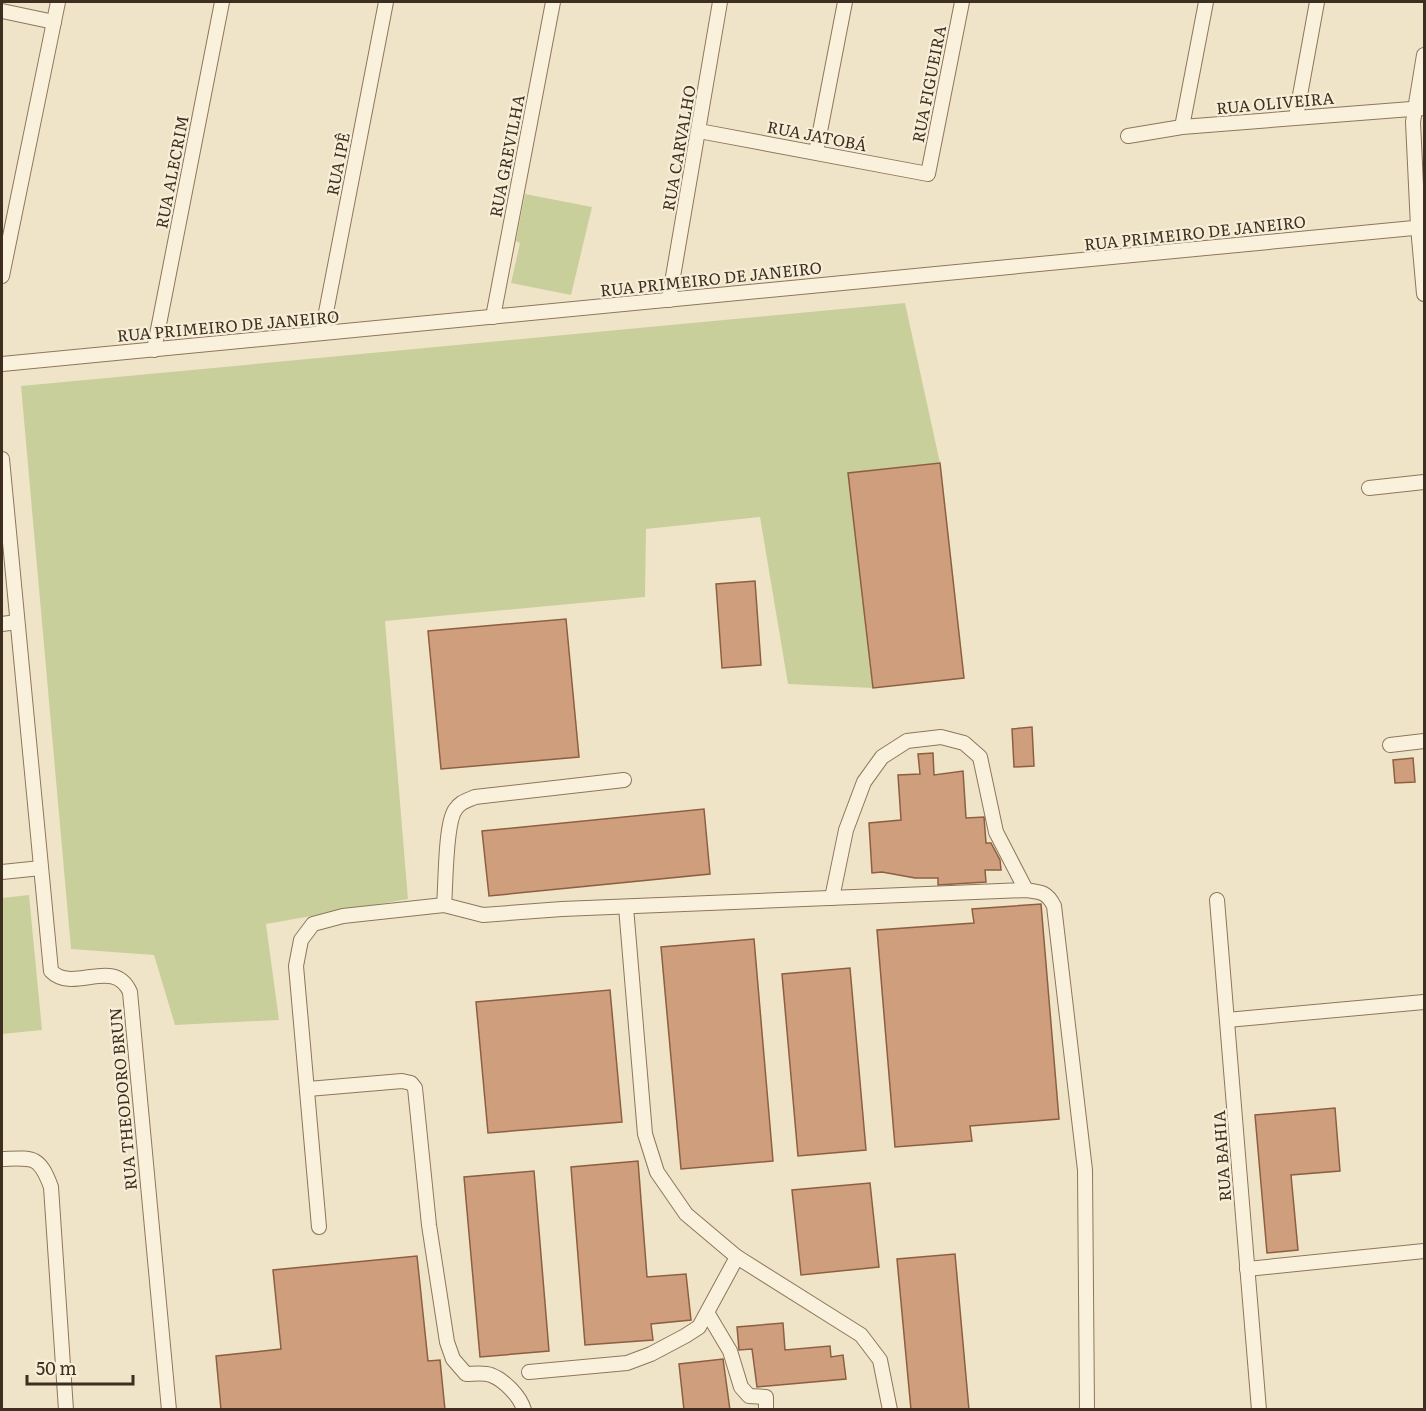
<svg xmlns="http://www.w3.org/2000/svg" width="1426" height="1411" font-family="Literata,serif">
	<rect width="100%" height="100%" fill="#f0e4c8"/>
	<!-- green -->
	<g fill="#c9cf9b">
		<path d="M525,194L592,207L571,295L511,283L520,243L516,241Z"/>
		<path d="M905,303L940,463L849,473L873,688L788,684L760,517L646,529L645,597L385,621L408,899L266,924L279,1020L175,1025L154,955L71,949L21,386Z"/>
		<path d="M29,895L42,1030L2,1034V898Z"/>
	</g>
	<!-- building -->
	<g fill="#cf9f7d" stroke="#8d5f41" stroke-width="1.5">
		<path d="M940,463L964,678L873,688L848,473Z"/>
		<path d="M755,581L761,665L722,668L716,584Z"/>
		<path d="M566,619L579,757L441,769L428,631Z"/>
		<path d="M1032,727L1034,766L1014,767L1012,729Z"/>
		<path d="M933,753L934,775L963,771L966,818L984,817L986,843H991L1000,860L1001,870H985L986,882L938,885V878H915L882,872L872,873L869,823L901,820L898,775L920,774L918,754Z"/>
		<path d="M1413,758L1415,782L1395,783L1393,760Z"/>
		<path d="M704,809L710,874L489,896L482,831Z"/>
		<path d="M1041,904L1059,1119L970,1126L972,1141L895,1147L877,930L974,923L972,909Z"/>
		<path d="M754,939L773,1161L681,1169L661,947Z"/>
		<path d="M850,968L866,1150L798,1156L782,974Z"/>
		<path d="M610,990L622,1122L488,1133L476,1002Z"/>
		<path d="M1335,1108L1340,1171L1291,1175L1298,1250L1267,1253L1255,1115Z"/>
		<path d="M638,1161L647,1277L686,1274L691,1320L651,1324L653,1340L585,1345L571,1167Z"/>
		<path d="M534,1171L549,1351L480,1357L464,1177Z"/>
		<path d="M870,1183L879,1267L801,1275L792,1190Z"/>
		<path d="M955,1254L969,1410H911L897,1259Z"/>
		<path d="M417,1256L428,1361L440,1360L445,1410H221L216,1356L281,1349L273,1270Z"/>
		<path d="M783,1323L785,1350L830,1346L831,1357L843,1355L846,1379L757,1387L752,1349L739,1350L737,1327Z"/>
		<path d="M723,1359L730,1410H684L679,1364Z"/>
	</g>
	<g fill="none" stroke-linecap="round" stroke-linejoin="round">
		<defs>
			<g id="minor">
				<path d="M2,11L54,22"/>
				<path d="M1424,55L1413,122L1418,227L1424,294"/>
				<path d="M1296,117L1317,2"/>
				<path d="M1182,127L1206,2"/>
				<path d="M699,131L928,174L962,2"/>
				<path d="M1128,136L1182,127L1424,108"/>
				<path d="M816,152L845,2"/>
				<path d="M2,276L58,2"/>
				<path d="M669,300L720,2"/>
				<path d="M493,317L553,2"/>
				<path d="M322,333L386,2"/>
				<path d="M154,350L222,2"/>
				<path d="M2,364L1424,227"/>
				<path d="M2,459L51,971C73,994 114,956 130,992L169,1410"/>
				<path d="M1369,488L1424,482"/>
				<path d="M2,624L17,622"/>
				<path d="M1390,745L1424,741"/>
				<path d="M2,872L41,868"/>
				<path d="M832,898L846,830L864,782L882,757L907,741L941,737L964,743L980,757L996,832L1026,890"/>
				<path d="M1217,900L1259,1410"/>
				<path d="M444,905C446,884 445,825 455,810C460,802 466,801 475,797L624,780"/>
				<path d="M626,907L645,1134L657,1172L686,1214L737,1257L861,1335L880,1360L890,1410"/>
				<path d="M1227,1020L1424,1002"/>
				<path d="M308,1089L402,1081L411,1083L415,1088L429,1225L447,1342L453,1359L466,1374C473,1374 483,1372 491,1375C504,1380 520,1396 524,1410"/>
				<path d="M2,1159C33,1158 39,1155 51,1187L66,1410"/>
				<path d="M319,1227L296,966L301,940L313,924L343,916L444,905L483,915L562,909L1026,890C1041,892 1047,892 1054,906L1085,1170L1087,1410"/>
				<path d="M1247,1269L1424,1251"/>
				<path d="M708,1314L730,1351L741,1387L749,1396L766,1397V1410"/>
				<path d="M529,1372L627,1363L651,1354L685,1336L699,1327L737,1257"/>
			</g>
		</defs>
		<!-- minor casing -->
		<use href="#minor" stroke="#8d765c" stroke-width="16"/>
		<!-- minor -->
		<use href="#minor" stroke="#faf1dc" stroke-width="14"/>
	</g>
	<g text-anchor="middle" stroke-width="4.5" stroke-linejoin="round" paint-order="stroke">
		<!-- street labels -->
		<g font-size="16" fill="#3d2e20" stroke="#f7eed8">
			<text transform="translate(929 84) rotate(-79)" y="6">RUA FIGUEIRA</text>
			<text transform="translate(1275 103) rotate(-5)" y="6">RUA OLIVEIRA</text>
			<text transform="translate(817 136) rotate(11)" y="6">RUA JATOBÁ</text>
			<text transform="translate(679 148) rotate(-80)" y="6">RUA CARVALHO</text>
			<text transform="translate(507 156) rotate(-79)" y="6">RUA GREVILHA</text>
			<text transform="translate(338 164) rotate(-79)" y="6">RUA IPÊ</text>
			<text transform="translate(172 172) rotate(-79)" y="6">RUA ALECRIM</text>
			<text transform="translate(1195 233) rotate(-6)" y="6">RUA PRIMEIRO DE JANEIRO</text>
			<text transform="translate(711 279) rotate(-6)" y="6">RUA PRIMEIRO DE JANEIRO</text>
			<text transform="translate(228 326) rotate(-5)" y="6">RUA PRIMEIRO DE JANEIRO</text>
			<text transform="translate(123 1099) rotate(-95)" y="6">RUA THEODORO BRUN</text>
			<text transform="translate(1222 1156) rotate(-94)" y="6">RUA BAHIA</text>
		</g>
	</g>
	<!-- border -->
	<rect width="1426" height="1411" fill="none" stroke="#3d2e20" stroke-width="6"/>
	<!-- scale -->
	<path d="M27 1375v9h106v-9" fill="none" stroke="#3d2e20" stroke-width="3"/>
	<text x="36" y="1375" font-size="18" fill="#3d2e20" stroke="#f7eed8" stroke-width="4.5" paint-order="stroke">50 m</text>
</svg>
